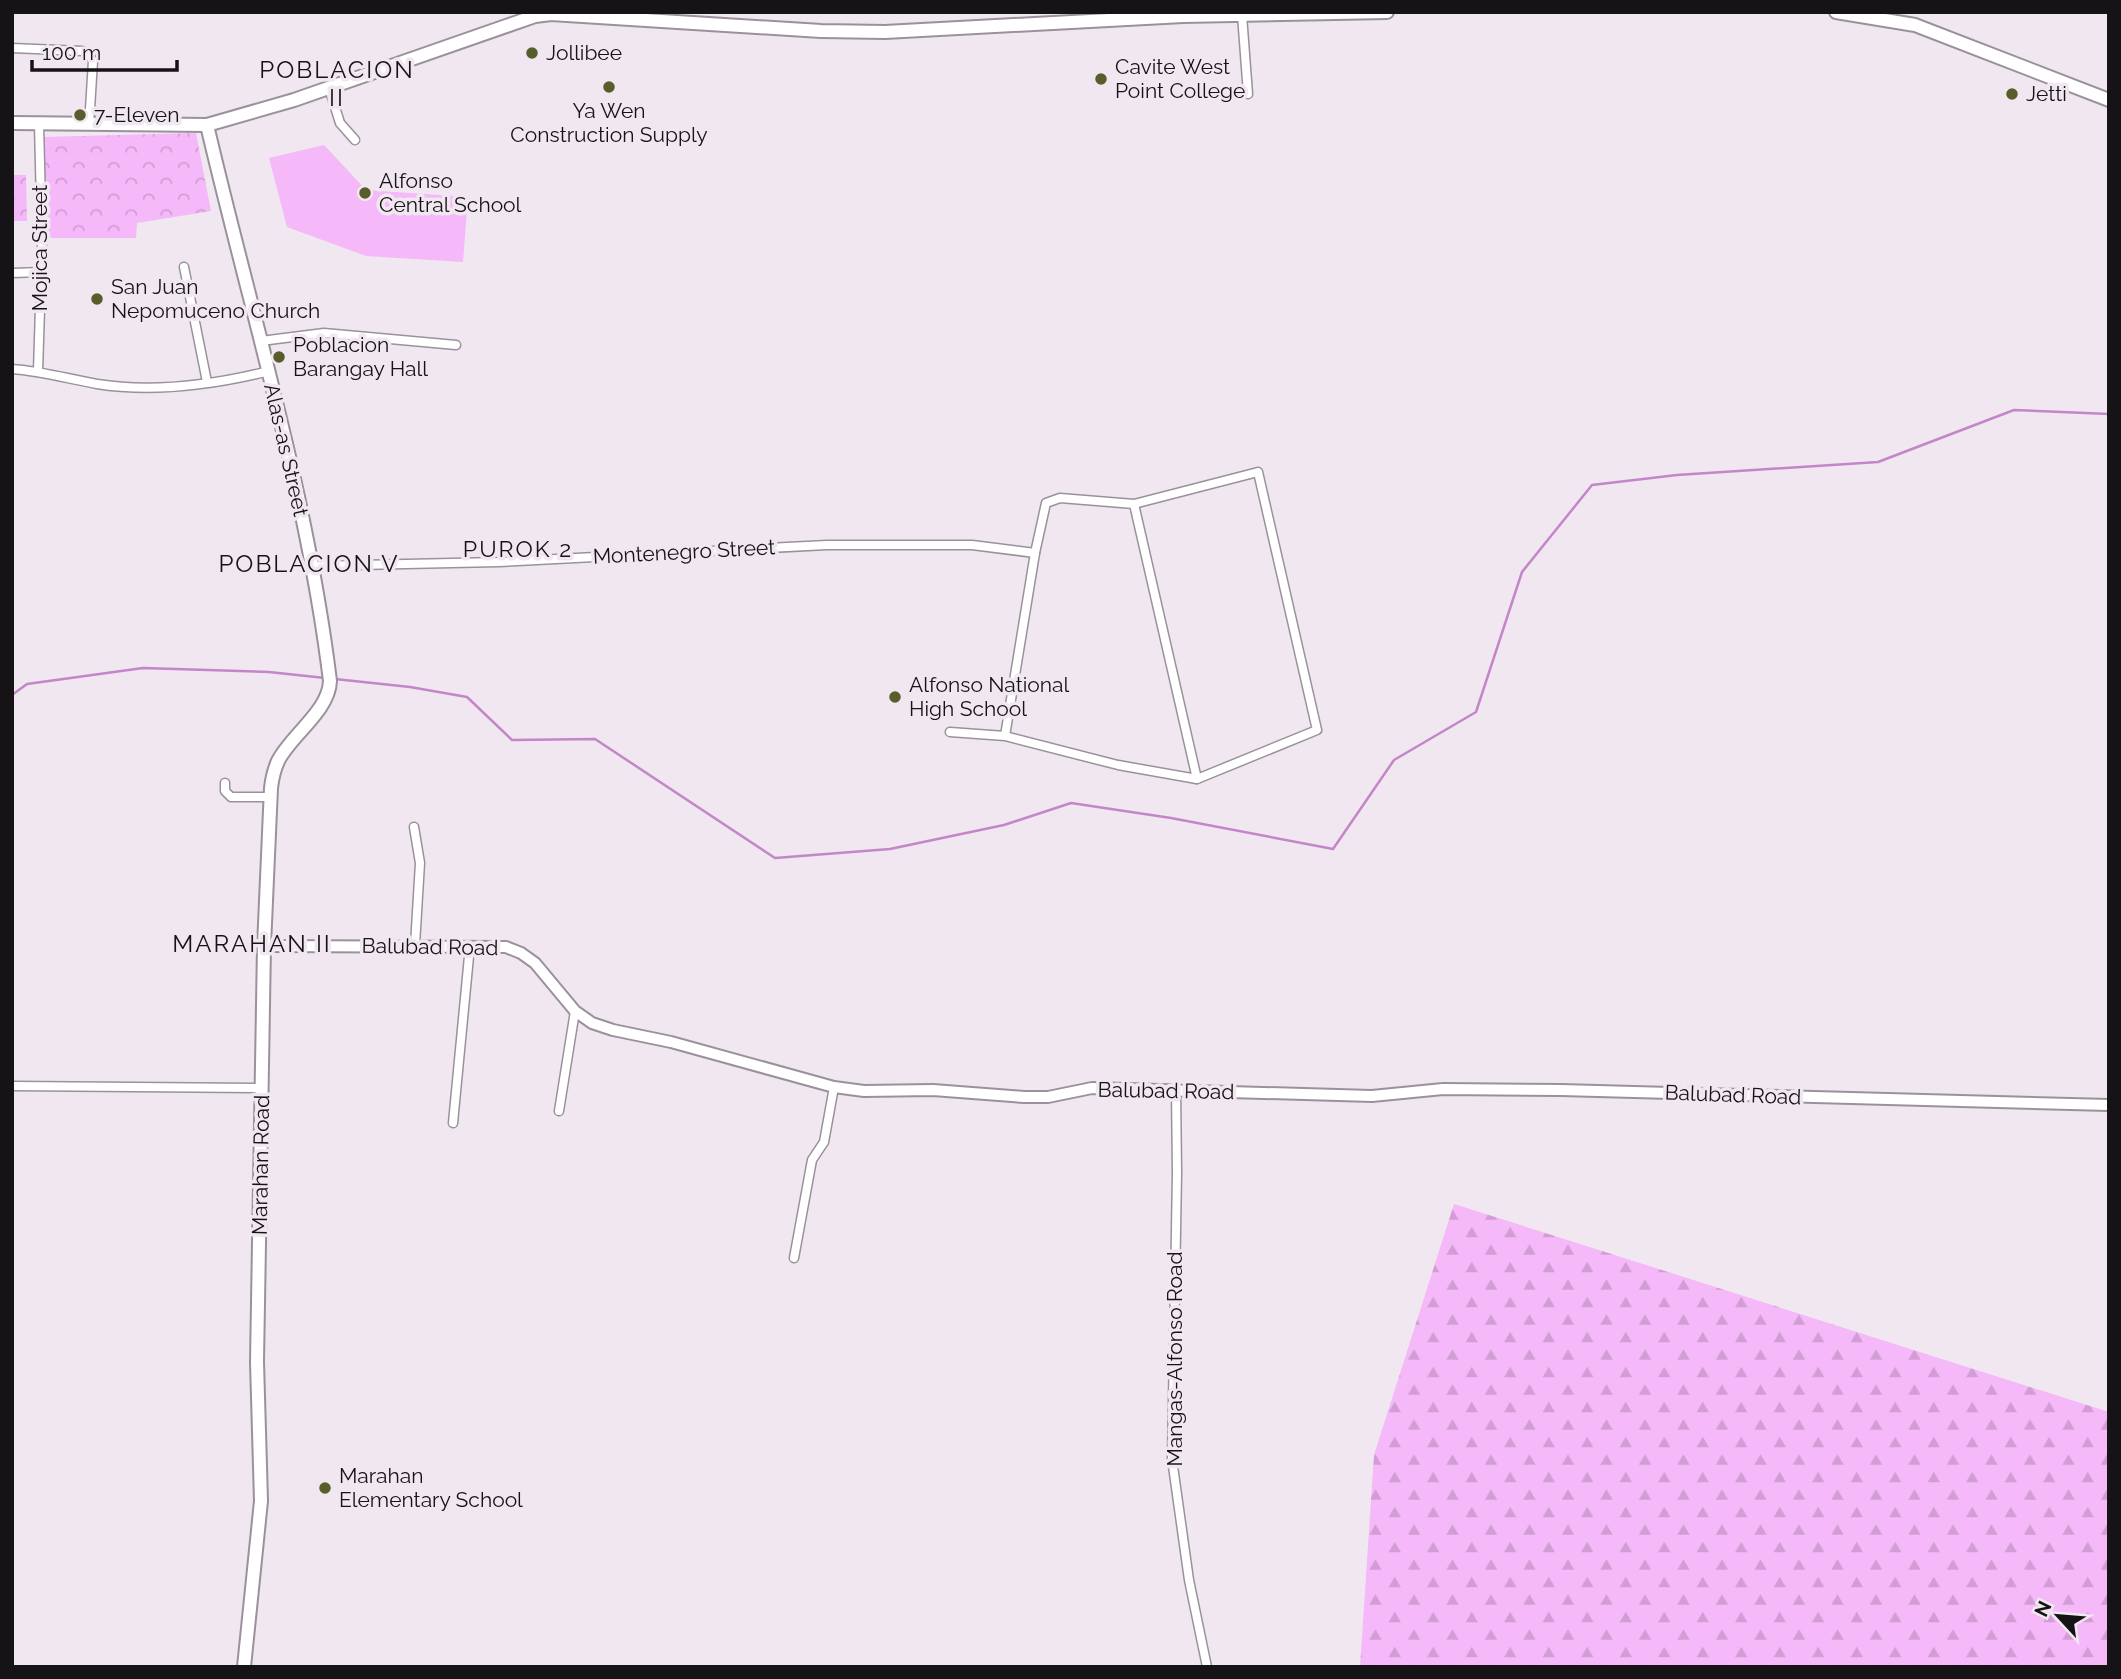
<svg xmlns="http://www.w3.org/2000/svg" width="2121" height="1679" font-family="Raleway,sans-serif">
	<defs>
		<pattern id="forest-firs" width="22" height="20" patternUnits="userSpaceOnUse" patternTransform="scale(1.75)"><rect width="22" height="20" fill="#f5b8f8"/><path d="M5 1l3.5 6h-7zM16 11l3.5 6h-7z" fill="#d19dd4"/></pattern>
		<pattern id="park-crowns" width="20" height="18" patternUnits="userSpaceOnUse" patternTransform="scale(1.75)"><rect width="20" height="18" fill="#f5b8f8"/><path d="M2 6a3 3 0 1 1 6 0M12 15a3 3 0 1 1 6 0" fill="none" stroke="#d19dd4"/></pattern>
	</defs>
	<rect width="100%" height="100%" fill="#f0e7f0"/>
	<!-- green -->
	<path fill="#f5b8f8" d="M324,145L366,190L468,197L463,262L366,256L287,227L269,158Z"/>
	<!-- forest -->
	<path fill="url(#forest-firs)" d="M1454,1204L2109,1412V1667H1360L1374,1455Z"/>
	<!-- park -->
	<g fill="url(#park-crowns)">
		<path d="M196,133L211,211L137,223L136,238H44V137Z"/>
		<path d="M12,175H26L27,221H12Z"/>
	</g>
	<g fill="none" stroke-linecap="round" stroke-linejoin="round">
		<!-- stream -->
		<g stroke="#c486c8" stroke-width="2.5">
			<path d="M335,679L410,687L467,697L512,740L595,739L775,858L890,849L1004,825L1071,803L1171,818L1333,849L1394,760L1476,712L1522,572L1592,485L1677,475L1878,462L2014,410L2109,414"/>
			<path d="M12,695L27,684L143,668L269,672L325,678"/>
		</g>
		<defs>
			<g id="minor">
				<path d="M1242,15L1248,94"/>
				<path d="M12,48L82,51L89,55L93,61L89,125"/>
				<path d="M329,88L340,123L355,140"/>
				<path d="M184,267L207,382"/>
				<path d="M12,273L42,272"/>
				<path d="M261,341L324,333L456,345"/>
				<path d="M12,369C41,371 69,379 97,384C154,393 213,385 269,371"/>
				<path d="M38,371L42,246L39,124"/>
				<path d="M1134,504L1197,779"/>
				<path d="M312,566L499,562L827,545H972L1035,553"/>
				<path d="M950,732L1005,736L1118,765L1197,779L1317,730L1258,472L1134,504L1060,498L1046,503L1035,553L1005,736"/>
				<path d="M225,783V791L231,797H270"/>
				<path d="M414,827L420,863L415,945"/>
				<path d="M12,1086L262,1088"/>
				<path d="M1176,1090L1177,1173L1172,1459L1189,1580L1207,1667"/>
				<path d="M559,1111L575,1011"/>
				<path d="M453,1123L470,946"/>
				<path d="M794,1258L812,1160L824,1142L834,1087"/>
			</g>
			<path id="tertiary" d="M264,946L506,947L521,953L535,963L575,1011L592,1023L613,1030L671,1042L834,1087L864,1091L933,1090L1024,1097H1048L1092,1088L1372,1096L1443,1089L1561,1090L2109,1105"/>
			<g id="secondary">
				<path d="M1836,12L1915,25L2109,100"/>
				<path d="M12,123L207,125L294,100L535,16L551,14L821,31L885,32L1183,16L1387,12"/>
				<path d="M207,125C250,309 307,493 330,681C329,711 291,735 278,761C274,770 272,779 271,788L264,946L257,1362L261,1501L244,1667"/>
			</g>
		</defs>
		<!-- minor casing -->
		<use href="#minor" stroke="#9a929a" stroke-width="11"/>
		<!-- tertiary casing -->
		<use href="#tertiary" stroke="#9a929a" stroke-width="14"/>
		<!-- secondary casing -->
		<use href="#secondary" stroke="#9a929a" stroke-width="16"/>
		<!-- minor -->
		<use href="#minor" stroke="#fff" stroke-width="8"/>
		<!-- tertiary -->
		<use href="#tertiary" stroke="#fff" stroke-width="10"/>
		<!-- secondary -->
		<use href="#secondary" stroke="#fff" stroke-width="12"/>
	</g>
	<!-- markers -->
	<g fill="#575d2b" stroke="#f0e7f0" stroke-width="2.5">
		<circle cx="532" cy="53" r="7"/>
		<circle cx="1101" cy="79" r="7"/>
		<circle cx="609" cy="87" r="7"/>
		<circle cx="2012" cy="94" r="7"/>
		<circle cx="80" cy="115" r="7"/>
		<circle cx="365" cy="193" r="7"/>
		<circle cx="97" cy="299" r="7"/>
		<circle cx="279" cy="357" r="7"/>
		<circle cx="895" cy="697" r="7"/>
		<circle cx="325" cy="1488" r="7"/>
	</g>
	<g text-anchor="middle" stroke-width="7" stroke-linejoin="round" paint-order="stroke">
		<!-- poi labels -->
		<g font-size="21" fill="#161316" stroke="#f0e7f0" text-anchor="start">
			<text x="546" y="60">Jollibee</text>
			<text x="1115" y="74">Cavite West<tspan x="1115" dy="24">Point College</tspan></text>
			<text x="2026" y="101">Jetti</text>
			<text x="609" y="118" text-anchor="middle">Ya Wen<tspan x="609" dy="24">Construction Supply</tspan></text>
			<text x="94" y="122">7-Eleven</text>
			<text x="379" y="188">Alfonso<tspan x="379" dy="24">Central School</tspan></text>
			<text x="111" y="294">San Juan<tspan x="111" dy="24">Nepomuceno Church</tspan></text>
			<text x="293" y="352">Poblacion<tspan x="293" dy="24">Barangay Hall</tspan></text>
			<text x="909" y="692">Alfonso National<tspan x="909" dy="24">High School</tspan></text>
			<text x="339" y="1483">Marahan<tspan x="339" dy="24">Elementary School</tspan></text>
		</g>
		<!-- street labels -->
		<g font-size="21" fill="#161316" stroke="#f0e7f0">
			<text transform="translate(40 248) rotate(-90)" y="7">Mojica Street</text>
			<text transform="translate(286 450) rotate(77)" y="7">Alas-as Street</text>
			<text transform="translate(684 552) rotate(-3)" y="7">Montenegro Street</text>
			<text transform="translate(430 947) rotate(1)" y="7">Balubad Road</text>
			<text transform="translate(1166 1091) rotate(1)" y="7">Balubad Road</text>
			<text transform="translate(1733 1095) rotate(2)" y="7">Balubad Road</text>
			<text transform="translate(261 1165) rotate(-89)" y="7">Marahan Road</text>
			<text transform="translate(1175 1359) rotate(-90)" y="7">Mangas-Alfonso Road</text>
		</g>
		<!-- neighbourhood labels -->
		<g font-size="23" letter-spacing="2" fill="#161316" stroke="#f0e7f0">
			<text x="518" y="557">PUROK 2</text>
		</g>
		<!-- quarter labels -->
		<g font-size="24" letter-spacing="2" fill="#161316" stroke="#f0e7f0">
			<text x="337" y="78">POBLACION<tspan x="337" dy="28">II</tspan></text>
			<text x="309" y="572">POBLACION V</text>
			<text x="252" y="952">MARAHAN II</text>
		</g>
	</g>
	<!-- border -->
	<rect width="2121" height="1679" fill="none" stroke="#161316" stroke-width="28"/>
	<!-- north arrow -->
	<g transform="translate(2058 1616) rotate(296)" stroke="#f0e7f0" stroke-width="5" paint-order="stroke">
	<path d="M0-5L12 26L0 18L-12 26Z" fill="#161316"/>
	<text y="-10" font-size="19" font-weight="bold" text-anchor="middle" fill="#161316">N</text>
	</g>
	<!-- scale -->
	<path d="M32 60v10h145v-10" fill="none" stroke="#161316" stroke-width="3.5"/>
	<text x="42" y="60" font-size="21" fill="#161316" stroke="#f0e7f0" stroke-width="5" paint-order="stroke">100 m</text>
</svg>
